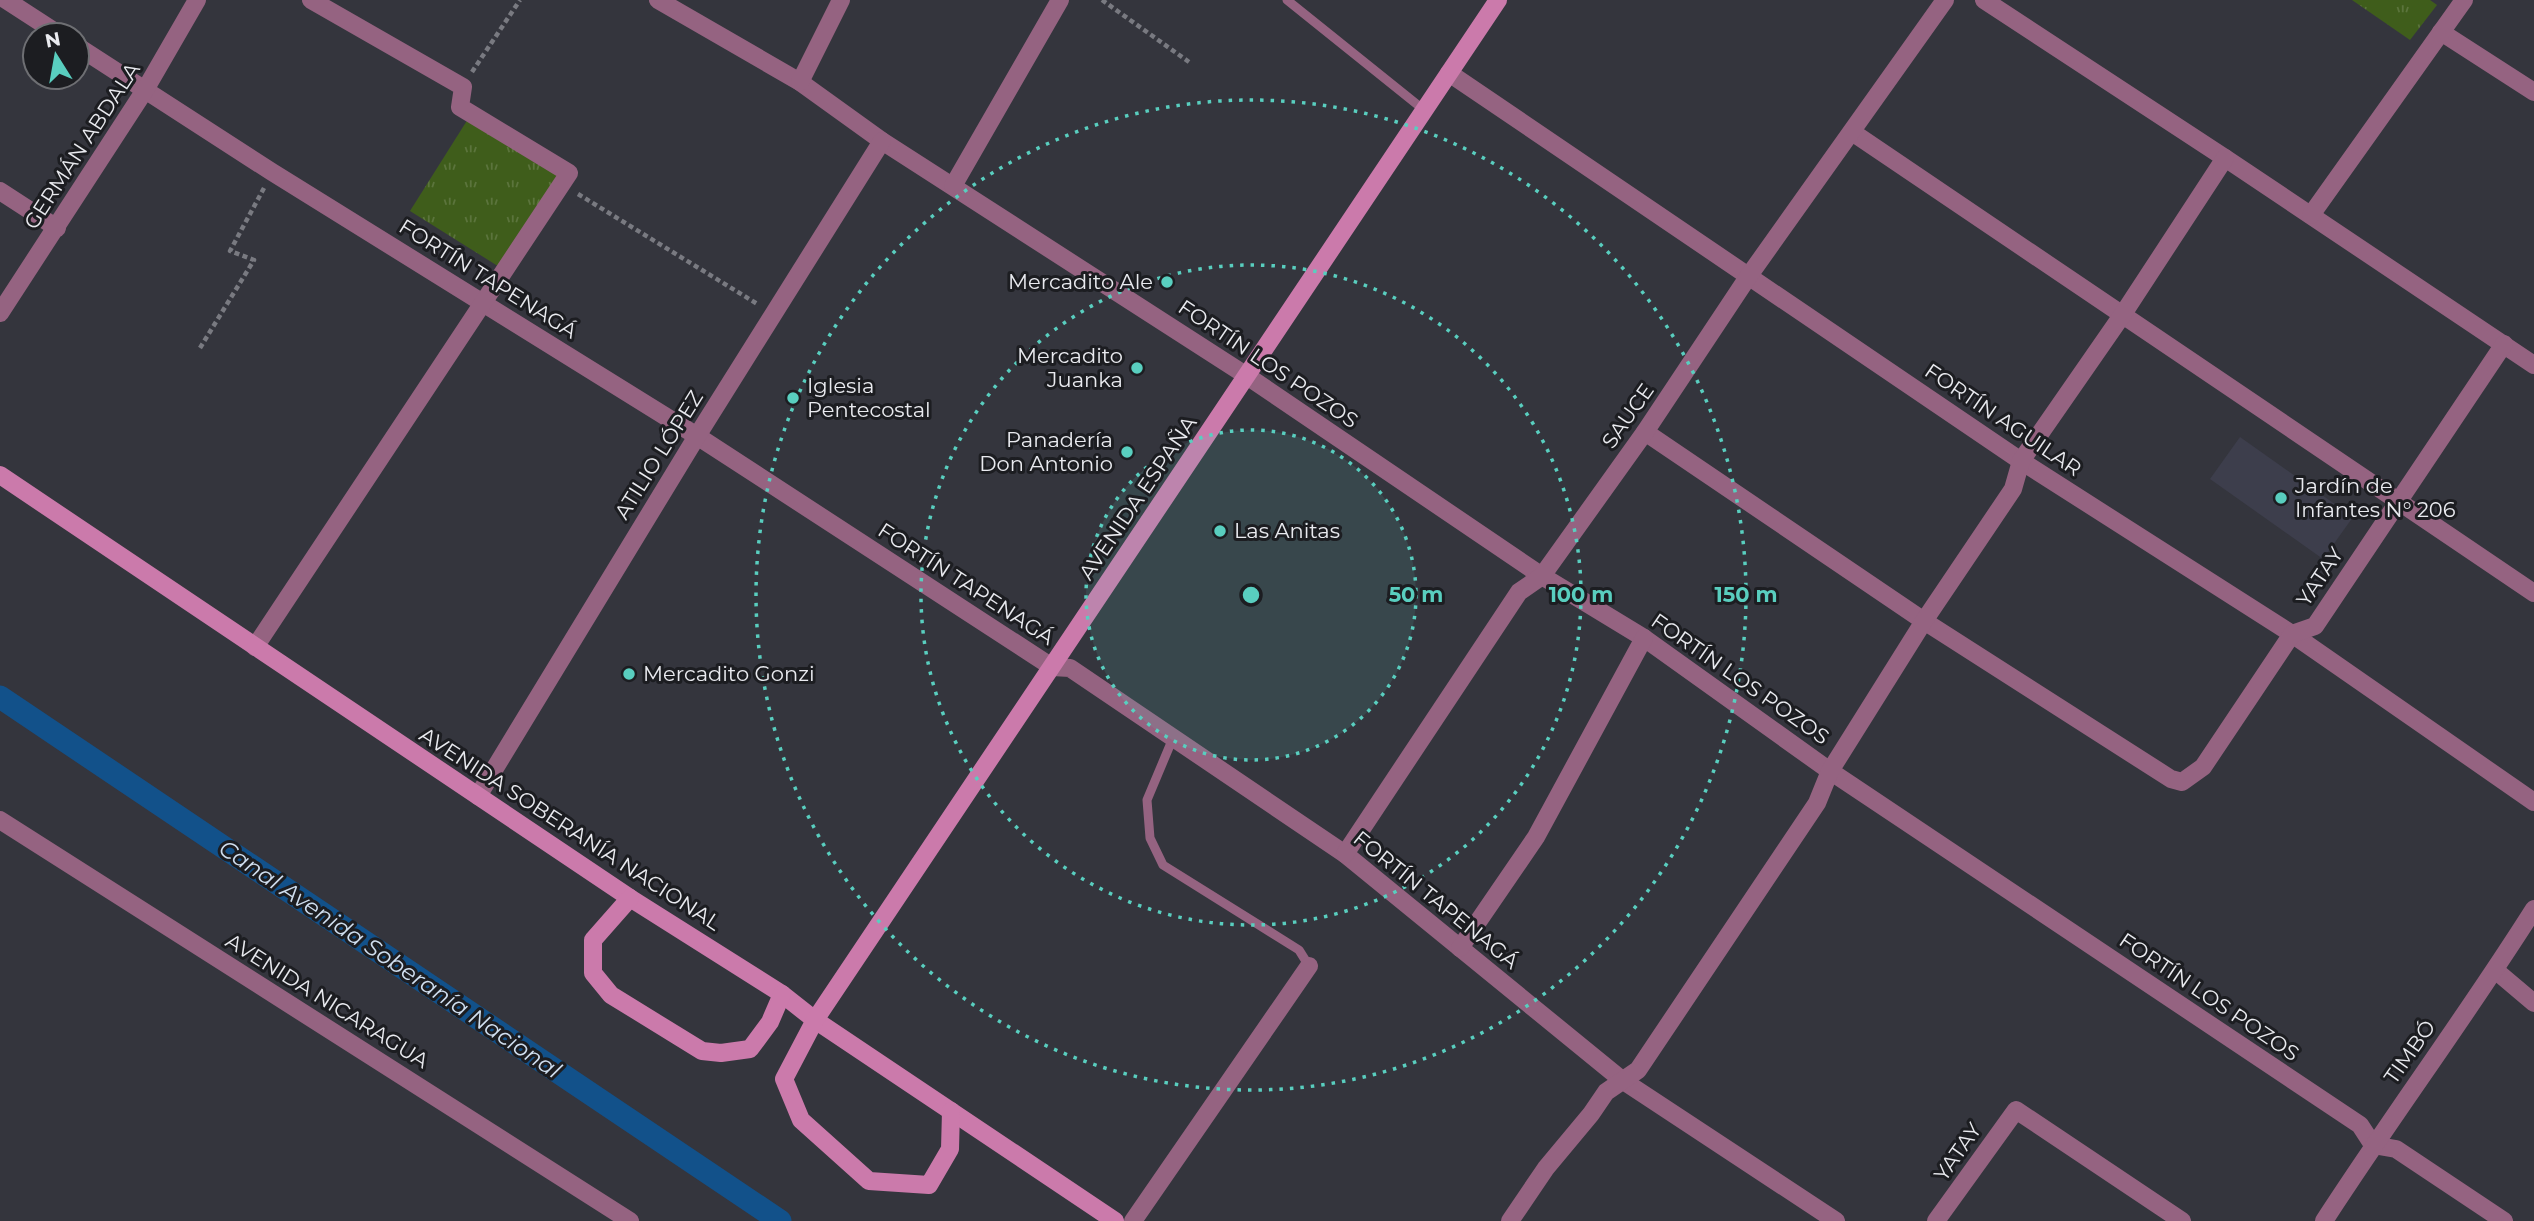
<svg xmlns="http://www.w3.org/2000/svg" width="2534" height="1221" font-family="Montserrat,sans-serif">
	<defs>
		<pattern id="park-tufts" width="24" height="20" patternUnits="userSpaceOnUse" patternTransform="scale(1.75)"><rect width="24" height="20" fill="#3f5d1b"/><path d="M3 7l-1-3M5 7V3M7 7l1-3M15 17l-1-3M17 17v-4M19 17l1-3" fill="none" stroke="#5b743c"/></pattern>
	</defs>
	<rect width="100%" height="100%" fill="#34353d"/>
	<!-- built -->
	<path fill="#3d3e4c" d="M2240,437L2353,517L2323,559L2210,479Z"/>
	<!-- park -->
	<g fill="url(#park-tufts)">
		<path d="M2352,0H2430L2437,5L2410,40Z"/>
		<path d="M468,119L559,177L501,268L410,211Z"/>
	</g>
	<g fill="none" stroke-linecap="round" stroke-linejoin="round">
		<!-- canal -->
		<path stroke="#12518a" stroke-width="23" d="M0,697L780,1221"/>
		<!-- path -->
		<g stroke="#797a81" stroke-width="4.5" stroke-dasharray="5 3.5" stroke-linecap="butt">
			<path d="M1102,0L1189,62"/>
			<path d="M472,72L520,0"/>
			<path d="M578,194L759,305"/>
			<path d="M200,348L254,260L230,251L264,188"/>
		</g>
		<!-- lane -->
		<g stroke="#956381" stroke-width="9">
			<path d="M1287,0L1424,110"/>
			<path d="M1173,738L1147,800L1150,838L1163,865L1299,950L1309,966"/>
		</g>
		<!-- street -->
		<g stroke="#956381" stroke-width="18">
			<path d="M6,0L60,35"/>
			<path d="M658,0L800,82L882,141L1247,376L1542,576L1644,638L1830,771L2360,1125L2373,1145L2396,1149L2504,1221"/>
			<path d="M1984,0L2225,158L2534,365"/>
			<path d="M2441,32L2534,92"/>
			<path d="M77,46L272,172L697,436L1052,667L1070,668L1345,854L1622,1080L1836,1221"/>
			<path d="M1449,73L2021,461L2292,634L2534,802"/>
			<path d="M800,82L841,0"/>
			<path d="M1852,132L2534,593"/>
			<path d="M953,186L1060,0"/>
			<path d="M0,191L57,228"/>
			<path d="M2311,215L2464,0"/>
			<path d="M0,313L145,90L197,0"/>
			<path d="M1645,432L1924,621L2171,779L2182,782L2203,767L2292,634L2315,626L2504,344"/>
			<path d="M255,647L569,173L460,107L463,87L311,0"/>
			<path d="M478,796L697,436L882,141"/>
			<path d="M0,820L630,1221"/>
			<path d="M1345,854L1519,592L1542,576L1645,432L1748,277L1945,0"/>
			<path d="M1460,948L1536,837L1644,638"/>
			<path d="M2495,970L2534,1003"/>
			<path d="M1133,1221L1309,966"/>
			<path d="M1510,1221L1546,1168L1591,1114L1606,1092L1638,1070L1817,803L1830,771L1924,621L2013,489L2021,461L2123,314L2225,158"/>
			<path d="M1936,1221L2016,1110L2182,1221"/>
			<path d="M2324,1221C2392,1116 2467,1015 2534,909"/>
		</g>
		<!-- secondary -->
		<g stroke="#cb7aab" stroke-width="18">
			<path d="M0,475L630,898L782,994L815,1020L1115,1221"/>
			<path d="M630,898L593,940V973L611,995L702,1051L721,1053L750,1049L770,1022L782,994"/>
			<path d="M951,1111L950,1149L929,1185L869,1181L801,1120L784,1079L815,1020L1498,0"/>
		</g>
	</g>
	<!-- distance rings -->
	<circle cx="1251" cy="595" r="165" fill="#59cebf" fill-opacity=".12"/>
	<g fill="none" stroke="#59cebf" stroke-width="3.5" stroke-dasharray="3.5 7">
		<circle cx="1251" cy="595" r="165"/>
		<circle cx="1251" cy="595" r="330"/>
		<circle cx="1251" cy="595" r="495"/>
	</g>
	<!-- markers -->
	<g fill="#59cebf" stroke="#1c1d21" stroke-width="2.5">
		<circle cx="1167" cy="282" r="7"/>
		<circle cx="1137" cy="368" r="7"/>
		<circle cx="793" cy="398" r="7"/>
		<circle cx="1127" cy="452" r="7"/>
		<circle cx="2281" cy="498" r="7"/>
		<circle cx="1220" cy="531" r="7"/>
		<circle cx="629" cy="674" r="7"/>
	</g>
	<g text-anchor="middle" stroke-width="6" stroke-linejoin="round" paint-order="stroke">
		<!-- street labels -->
		<g font-size="21" fill="#e9eaef" stroke="#1c1d21">
			<text transform="translate(82 146) rotate(-57)" y="7">GERMÁN ABDALA</text>
			<text transform="translate(488 279) rotate(32)" y="7">FORTÍN TAPENAGÁ</text>
			<text transform="translate(1268 364) rotate(34)" y="7">FORTÍN LOS POZOS</text>
			<text transform="translate(1628 416) rotate(-55)" y="7">SAUCE</text>
			<text transform="translate(2003 420) rotate(34)" y="7">FORTÍN AGUILAR</text>
			<text transform="translate(659 455) rotate(-58)" y="7">ATILIO LÓPEZ</text>
			<text transform="translate(1138 498) rotate(-56)" y="7">AVENIDA ESPAÑA</text>
			<text transform="translate(2320 577) rotate(-56)" y="7">YATAY</text>
			<text transform="translate(966 584) rotate(33)" y="7">FORTÍN TAPENAGÁ</text>
			<text transform="translate(1740 679) rotate(35)" y="7">FORTÍN LOS POZOS</text>
			<text transform="translate(570 829) rotate(33)" y="7">AVENIDA SOBERANÍA NACIONAL</text>
			<text transform="translate(1436 900) rotate(39)" y="7">FORTÍN TAPENAGÁ</text>
			<text transform="translate(2209 997) rotate(34)" y="7">FORTÍN LOS POZOS</text>
			<text transform="translate(327 1001) rotate(32)" y="7">AVENIDA NICARAGUA</text>
			<text transform="translate(2410 1052) rotate(-55)" y="7">TIMBÓ</text>
			<text transform="translate(1958 1152) rotate(-55)" y="7">YATAY</text>
		</g>
		<!-- poi labels -->
		<g font-size="21" fill="#e9eaef" stroke="#1c1d21" text-anchor="start">
			<text x="1153" y="289" text-anchor="end">Mercadito Ale</text>
			<text x="1123" y="363" text-anchor="end">Mercadito<tspan x="1123" dy="24">Juanka</tspan></text>
			<text x="807" y="393">Iglesia<tspan x="807" dy="24">Pentecostal</tspan></text>
			<text x="1113" y="447" text-anchor="end">Panadería<tspan x="1113" dy="24">Don Antonio</tspan></text>
			<text x="2295" y="493">Jardín de<tspan x="2295" dy="24">Infantes N° 206</tspan></text>
			<text x="1234" y="538">Las Anitas</text>
			<text x="643" y="681">Mercadito Gonzi</text>
		</g>
		<!-- water labels -->
		<g font-size="23" font-style="italic" fill="#cfdeef" stroke="#1c1d21">
			<text transform="translate(390 959) rotate(34)" y="8">Canal Avenida Soberanía Nacional</text>
		</g>
	</g>
	<circle cx="1251" cy="595" r="10" fill="#59cebf" stroke="#1c1d21" stroke-width="3.5"/>
	<g font-size="21" text-anchor="middle" font-weight="bold" fill="#59cebf" stroke="#1c1d21" stroke-width="6" stroke-linejoin="round" paint-order="stroke">
		<text x="1416" y="602">50 m</text>
		<text x="1581" y="602">100 m</text>
		<text x="1746" y="602">150 m</text>
	</g>
	<!-- north arrow -->
	<g transform="translate(56 56) rotate(349)"><circle r="33" fill="#1c1d21" stroke="#6e6f73" stroke-width="2"/>
	<path d="M0-5L12 26L0 18L-12 26Z" fill="#59cebf"/>
	<text y="-10" font-size="19" font-weight="bold" text-anchor="middle" fill="#e9eaef">N</text>
	</g>
</svg>
